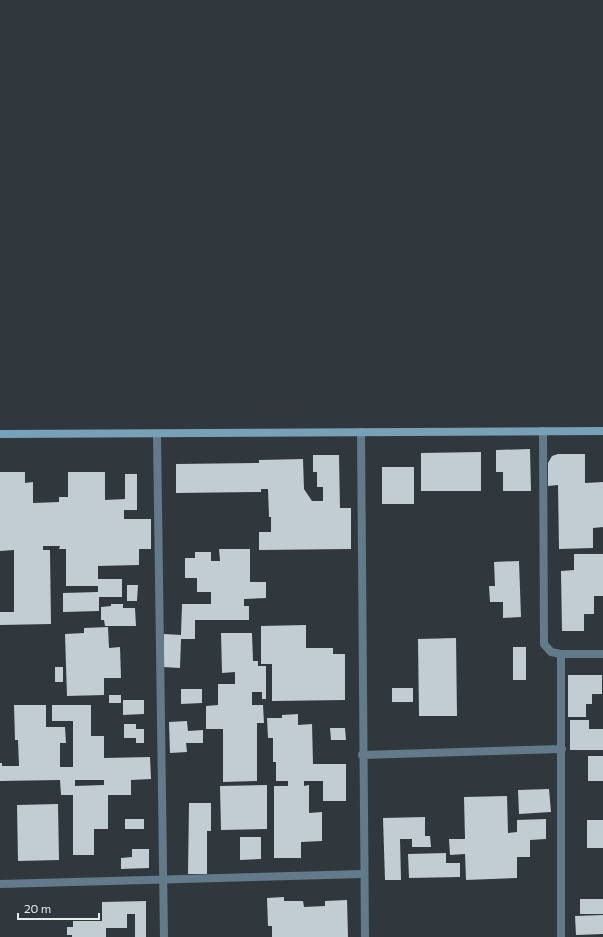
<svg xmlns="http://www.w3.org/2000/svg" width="603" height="937" font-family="Commissioner,sans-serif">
	<rect width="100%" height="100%" fill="#30383d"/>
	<!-- building -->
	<g fill="#c2ccd3" fill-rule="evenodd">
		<path d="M530,449L531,491H503V472H496V450Z"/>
		<path d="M481,452V491H421V453Z"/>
		<path d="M558,454H585V483L603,482V527L593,528V548L559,549L558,485L548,486V463L552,456Z"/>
		<path d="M313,455H339L340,508H351V549L259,550V532H271V517H269L268,489H261V492L176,493V464L259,463V460L303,459L304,489L312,501H323V487H317V472H313Z"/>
		<rect x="382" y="467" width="32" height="37"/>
		<path d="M0,472H25V483L33,482V503L59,502V497H68V472H105V500L125,499V474H137V510H124V519H151V549H139V565L98,566V579H122V597H99V611L63,612V593L98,592V586H66V549H59L60,546H43V550H50L51,624L0,625V612H14V550L0,551Z"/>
		<path d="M219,549H250V582H266V598L244,599V606H249V620H195V639H181L180,668L163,667L164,634L181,635L182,604H211V592H197V578H185V558H195V552H211V561H220Z"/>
		<path d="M574,554H603V596H594V614H584V631H562L561,571L574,570Z"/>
		<path d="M519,561L521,617L503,618V602H490L489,586H495L494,562Z"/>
		<path d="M127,585H138L137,601H127Z"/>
		<path d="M111,604H123V608H135L136,626H105L104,620H101V607L111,606Z"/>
		<path d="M306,625V648H333V654H345V700L272,701V664H261V626Z"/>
		<path d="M108,627L109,648L120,647L121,678H104V695L67,696L65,634L84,633V628Z"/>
		<path d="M221,633H252L253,661H258V666H266V699H262V692H252V705H263L264,723H257V781L223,782V729H206V706L218,705V684H235V672L222,673Z"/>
		<path d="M456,638L457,716H419L418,639Z"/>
		<rect x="513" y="647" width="13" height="33"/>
		<rect x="55" y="667" width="8" height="15"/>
		<path d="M568,675H602V694H592V704H586V717H568Z"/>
		<rect x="392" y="688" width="21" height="14"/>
		<path d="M181,689H202V703L181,704Z"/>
		<rect x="109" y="695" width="12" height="8"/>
		<path d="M123,700H144V714L123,715Z"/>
		<path d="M14,705H46V727H65L66,743H60V767H73V721H52V705H91V736H104V758L150,757L151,779L131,780V795H108V829H94V855H73V795H61L60,780L0,781V763H2V766H19L18,740H15ZM75,780H104V785L75,786Z"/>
		<path d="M298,714V725L312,724L313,764H346V801H323V781H304V786L309,785V813L322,812V841L301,842V858H274V786H288V781H276V762H273V738H268L267,718H282V715Z"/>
		<path d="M570,720H589V729H603V750H570Z"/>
		<path d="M187,721L188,731L203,730V743H186L187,752L170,753L169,722Z"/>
		<path d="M124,724H136V729H144V743H136V738H124Z"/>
		<path d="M330,728H345L346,740H331Z"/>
		<rect x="588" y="756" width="15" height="25"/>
		<path d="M267,785V829L221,830L220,786Z"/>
		<path d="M549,789L551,812L519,814L518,790Z"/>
		<path d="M507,796L508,833L517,832V820L546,819V839L530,840V857H517V878L466,880L465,854L450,855L449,839H465L464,797Z"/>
		<path d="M189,803H211V831H207V874H188Z"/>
		<path d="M58,804L59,860L18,861L17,805Z"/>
		<path d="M425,817V836H430L431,847H412V839H400L401,880H385L383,818Z"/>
		<rect x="125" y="819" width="19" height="10"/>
		<rect x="587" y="820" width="16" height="28"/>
		<path d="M240,837H261V859L240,860Z"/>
		<path d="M132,849H149V868L121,869V858L132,857Z"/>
		<path d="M446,853V863H460V877L409,878L408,854Z"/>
		<path d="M284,897V901H303L304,907L325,906V901L347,900L348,937H272V926H268L267,898Z"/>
		<rect x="580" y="899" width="23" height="15"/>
		<path d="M146,901V937H135V914H127V928H106V937H72V935H67V927H73V921H102V902Z"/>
		<path d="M603,915V934L576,935L575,916Z"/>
	</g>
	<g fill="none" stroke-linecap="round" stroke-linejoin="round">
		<!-- street -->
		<g stroke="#627a89" stroke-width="8">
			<path d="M543,431L544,644L551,652L561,654H603"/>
			<path d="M361,432L365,937"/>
			<path d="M157,434L164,937"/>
			<path d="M561,654V937"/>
			<path d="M362,755L562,749"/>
			<path d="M0,884L363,874"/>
		</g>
		<!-- secondary -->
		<path stroke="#78a0b7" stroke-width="8" d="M0,434L603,431"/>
	</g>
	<!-- scale -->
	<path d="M18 913v6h81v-6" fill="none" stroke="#e6ebee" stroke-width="2"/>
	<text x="24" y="913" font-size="12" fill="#e6ebee" stroke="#30383d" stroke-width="3" paint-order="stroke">20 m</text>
</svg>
